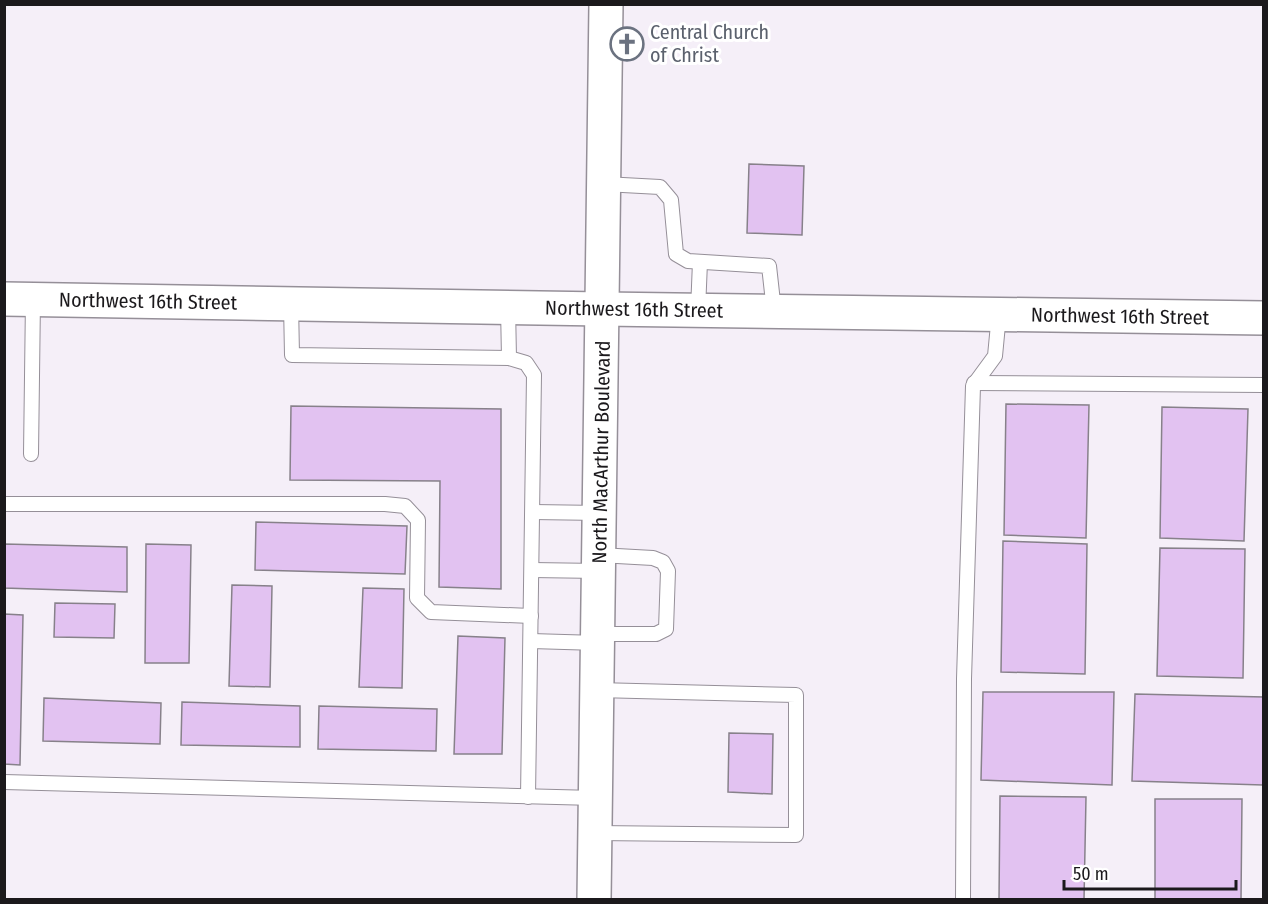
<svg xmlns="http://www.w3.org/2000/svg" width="1268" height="904" font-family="'Fira Sans Condensed',sans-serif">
	<rect width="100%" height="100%" fill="#f5eff8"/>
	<!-- building -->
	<g fill="#e2c2f1" stroke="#87818a" stroke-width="1.5">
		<path d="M749,164L804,166L802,235L747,233Z"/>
		<path d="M1006,404L1089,405L1086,538L1004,535Z"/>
		<path d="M291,406L501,409V589L439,587L440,481L290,480Z"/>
		<path d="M1162,407L1248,409L1244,541L1160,538Z"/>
		<path d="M256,522L407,526L405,574L255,570Z"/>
		<path d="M1003,541L1087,544L1085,674L1001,672Z"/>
		<path d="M4,544L127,547V592L4,588Z"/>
		<path d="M146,544L191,545L189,663H145Z"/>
		<path d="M1160,548L1245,549L1243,678L1157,676Z"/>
		<path d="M232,585L272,586L270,687L229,686Z"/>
		<path d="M363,588L404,589L402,688L359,687Z"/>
		<path d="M55,603L115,604L114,638L54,637Z"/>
		<path d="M4,614L23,615L20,765L4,764Z"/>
		<path d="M458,636L505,638L502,754H454Z"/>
		<path d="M983,692H1114L1112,785L981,780Z"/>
		<path d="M1135,694L1264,697L1263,785L1132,781Z"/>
		<path d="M44,698L161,703L160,744L43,741Z"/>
		<path d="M182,702L300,706V747L181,745Z"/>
		<path d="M319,706L437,709L436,751L318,749Z"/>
		<path d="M729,733L773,734L772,794L728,792Z"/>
		<path d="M1000,796L1086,797L1084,900H999Z"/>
		<path d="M1155,799H1242L1241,900H1155Z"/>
	</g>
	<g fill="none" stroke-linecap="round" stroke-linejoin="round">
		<defs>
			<g id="service">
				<path d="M604,184L660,187L671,200L676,254L688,261L769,266L774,311"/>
				<path d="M291,304L292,355L509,358"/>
				<path d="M508,307L509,358L526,363L534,375L528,797"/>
				<path d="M698,310L700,262"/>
				<path d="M974,383L1264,385"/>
				<path d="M31,454L33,299"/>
				<path d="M4,504H385L405,506L418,520L417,598L431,612L531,616"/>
				<path d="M533,512L600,513"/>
				<path d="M532,570L599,571"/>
				<path d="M598,634H656L666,629L668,571L663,562L653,558L599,555"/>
				<path d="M531,641L598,643"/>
				<path d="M4,782L595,798"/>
				<path d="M595,833L796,835V695L597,690"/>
				<path d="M963,900L964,679L973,386L995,356L999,314"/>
			</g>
			<path id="tertiary" d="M4,299L603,309L1264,318"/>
			<path id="secondary" d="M594,900L606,4"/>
		</defs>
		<!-- service casing -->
		<use href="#service" stroke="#958f98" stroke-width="16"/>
		<!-- tertiary casing -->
		<use href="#tertiary" stroke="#958f98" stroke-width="36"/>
		<!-- secondary casing -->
		<use href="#secondary" stroke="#958f98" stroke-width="36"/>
		<!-- service -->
		<use href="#service" stroke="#fff" stroke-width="14"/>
		<!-- tertiary -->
		<use href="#tertiary" stroke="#fff" stroke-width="33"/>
		<!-- secondary -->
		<use href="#secondary" stroke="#fff" stroke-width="33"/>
	</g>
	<!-- icons -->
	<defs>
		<symbol id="church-ring" viewBox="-11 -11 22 22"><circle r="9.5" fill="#fff" stroke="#6b7280" stroke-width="1.5"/><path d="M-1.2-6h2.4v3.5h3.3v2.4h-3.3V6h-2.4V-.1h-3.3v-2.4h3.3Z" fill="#6b7280"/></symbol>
	</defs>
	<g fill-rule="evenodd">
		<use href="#church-ring" x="608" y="25" width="38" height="38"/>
	</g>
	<g text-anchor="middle" stroke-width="6" stroke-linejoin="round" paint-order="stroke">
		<!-- worship labels -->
		<g font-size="20" fill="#5b616d" stroke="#fff" text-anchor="start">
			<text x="650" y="39">Central Church<tspan x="650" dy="23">of Christ</tspan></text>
		</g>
		<!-- street labels -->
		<g font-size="20" fill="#1b191c" stroke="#fff">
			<text transform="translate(148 301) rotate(1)" y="7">Northwest 16th Street</text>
			<text transform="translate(634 309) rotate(1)" y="7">Northwest 16th Street</text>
			<text transform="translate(1120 316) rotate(1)" y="7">Northwest 16th Street</text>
			<text transform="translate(601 452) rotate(-89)" y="7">North MacArthur Boulevard</text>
		</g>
	</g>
	<!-- border -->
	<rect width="1268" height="904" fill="none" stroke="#1b191c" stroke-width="12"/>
	<!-- scale -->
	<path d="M1064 880v9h172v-9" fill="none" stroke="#1b191c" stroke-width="3"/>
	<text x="1073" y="880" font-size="18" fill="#1b191c" stroke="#ffffff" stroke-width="4.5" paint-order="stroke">50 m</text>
</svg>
